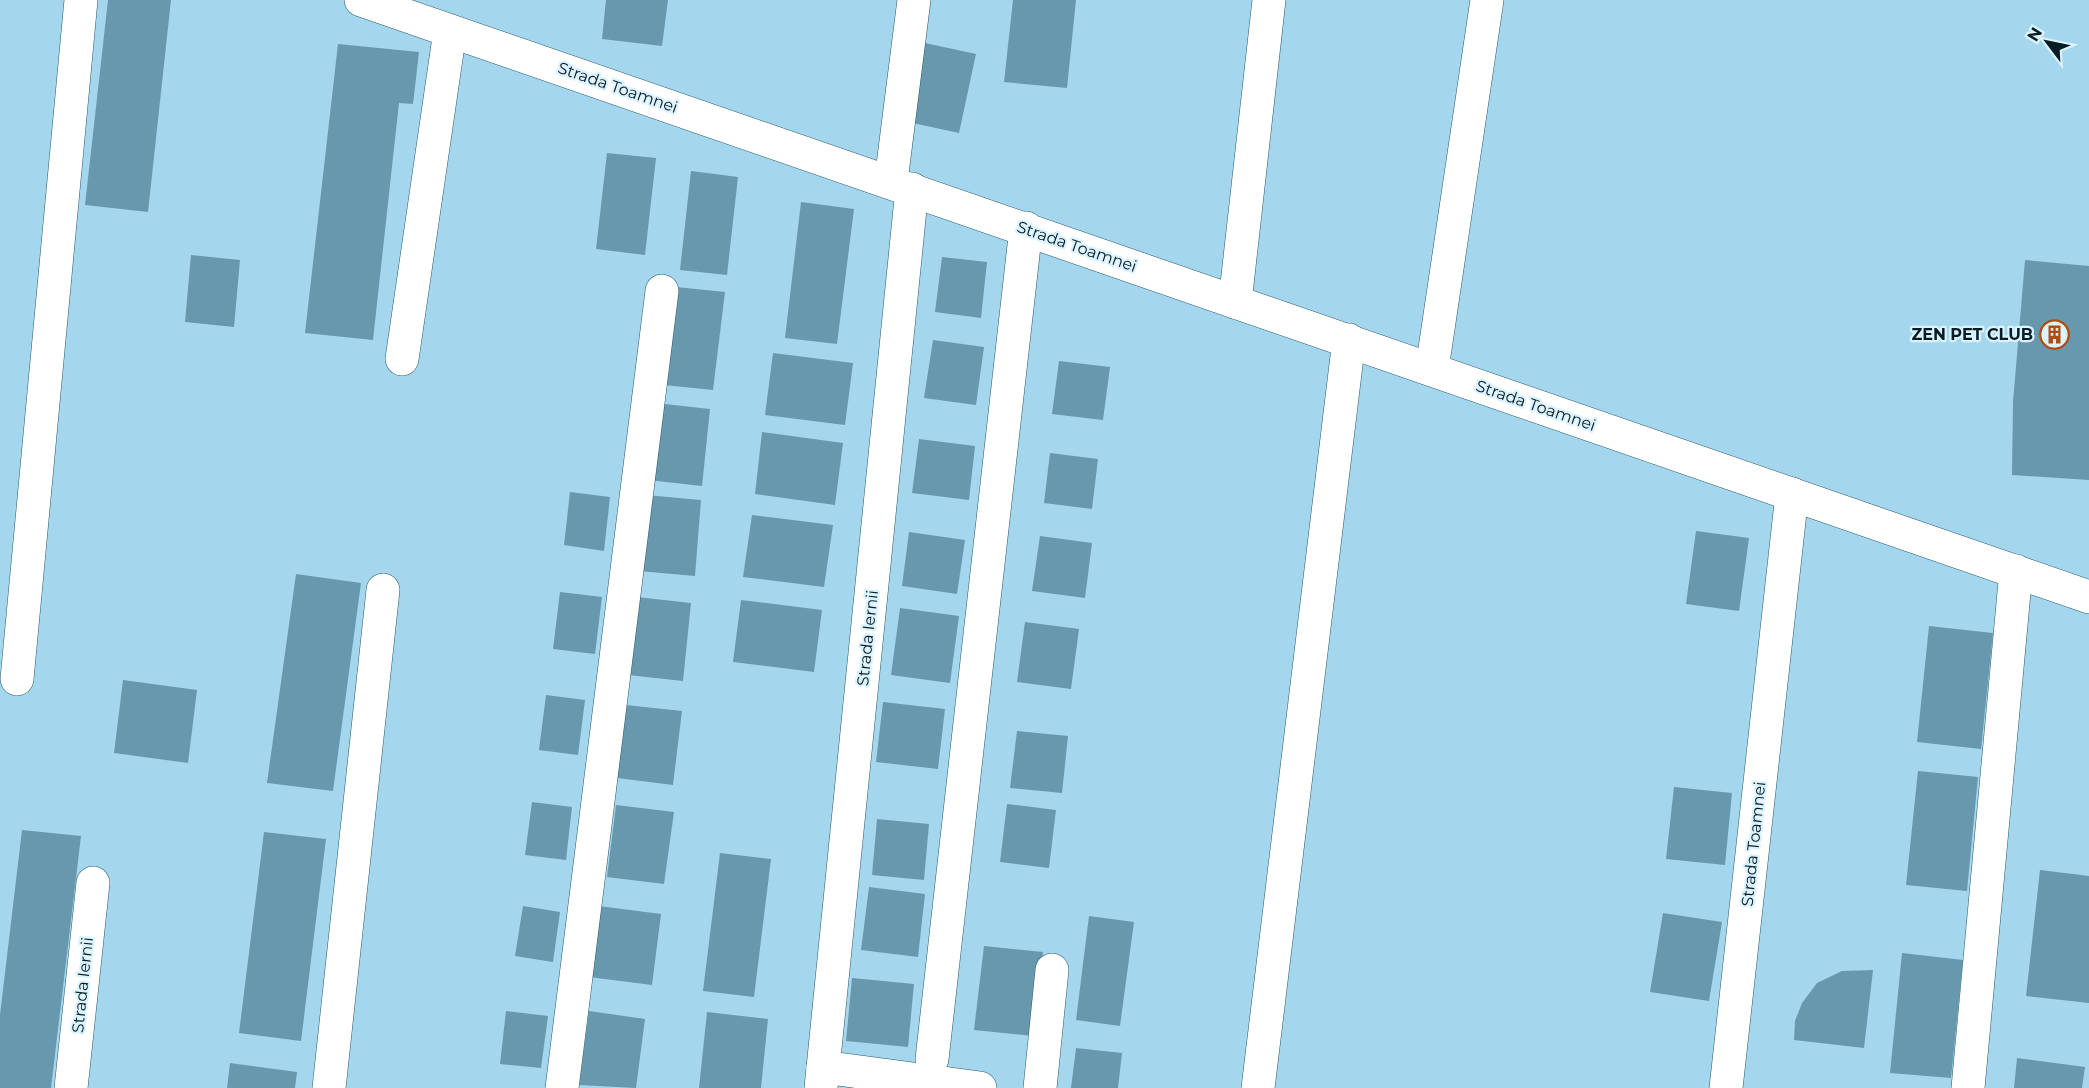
<svg xmlns="http://www.w3.org/2000/svg" width="2089" height="1088" font-family="Montserrat,sans-serif">
	<rect width="100%" height="100%" fill="#a4d7ed"/>
	<!-- building -->
	<g fill="#6898ad">
		<path d="M108,0H171L148,212L85,205Z"/>
		<path d="M606,0H668L662,46L602,39Z"/>
		<path d="M1013,0H1076L1067,88L1004,82Z"/>
		<path d="M925,43L976,54L959,133L908,122Z"/>
		<path d="M338,44L419,52L413,104L399,103L373,340L305,333Z"/>
		<path d="M607,153L656,158L645,255L596,249Z"/>
		<path d="M691,171L738,177L727,275L680,270Z"/>
		<path d="M801,202L854,209L837,344L785,338Z"/>
		<path d="M191,255L240,260L234,327L185,322Z"/>
		<path d="M942,257L987,262L981,318L935,312Z"/>
		<path d="M2025,260L2089,266V480L2012,475L2013,402Z"/>
		<path d="M676,287L725,292L713,390L664,385Z"/>
		<path d="M933,340L984,347L976,405L924,398Z"/>
		<path d="M773,353L853,363L845,425L765,415Z"/>
		<path d="M1059,361L1110,367L1103,420L1052,414Z"/>
		<path d="M656,403L710,409L702,486L648,480Z"/>
		<path d="M762,432L843,443L835,505L755,494Z"/>
		<path d="M919,439L975,446L969,500L912,493Z"/>
		<path d="M1050,453L1098,459L1092,509L1044,503Z"/>
		<path d="M570,492L610,497L604,551L564,545Z"/>
		<path d="M646,495L701,500L695,576L639,571Z"/>
		<path d="M752,515L833,525L824,587L743,577Z"/>
		<path d="M1696,531L1749,538L1739,611L1686,604Z"/>
		<path d="M909,532L965,540L957,594L902,586Z"/>
		<path d="M1040,536L1092,543L1085,598L1032,591Z"/>
		<path d="M296,574L361,583L333,791L267,783Z"/>
		<path d="M560,592L602,597L595,654L553,649Z"/>
		<path d="M637,597L691,603L683,681L628,675Z"/>
		<path d="M741,600L822,610L814,672L733,662Z"/>
		<path d="M900,608L959,616L950,683L891,675Z"/>
		<path d="M1025,622L1079,629L1071,689L1017,682Z"/>
		<path d="M1929,626L1993,633L1981,749L1917,742Z"/>
		<path d="M123,680L197,690L188,763L114,753Z"/>
		<path d="M546,695L585,700L578,755L539,750Z"/>
		<path d="M883,702L945,709L938,769L876,762Z"/>
		<path d="M626,705L682,711L673,785L617,778Z"/>
		<path d="M1017,731L1068,736L1062,793L1010,788Z"/>
		<path d="M1918,771L1978,777L1967,891L1906,885Z"/>
		<path d="M1674,787L1732,793L1725,865L1666,859Z"/>
		<path d="M532,802L572,807L566,860L525,855Z"/>
		<path d="M1007,804L1056,810L1049,868L1000,862Z"/>
		<path d="M616,805L674,812L664,884L607,877Z"/>
		<path d="M877,819L929,824L924,880L872,875Z"/>
		<path d="M22,830L81,836L51,1088H0V1015Z"/>
		<path d="M264,832L326,839L301,1041L239,1033Z"/>
		<path d="M720,853L771,859L754,997L703,991Z"/>
		<path d="M2040,870L2089,876V1003L2026,996Z"/>
		<path d="M869,887L925,894L918,957L861,950Z"/>
		<path d="M523,906L560,912L553,962L515,956Z"/>
		<path d="M599,906L661,914L652,985L589,977Z"/>
		<path d="M1663,913L1722,922L1709,1001L1650,992Z"/>
		<path d="M1089,916L1134,922L1120,1026L1076,1020Z"/>
		<path d="M984,946L1043,952L1034,1036L974,1030Z"/>
		<path d="M1902,953L1963,960L1951,1078L1890,1073Z"/>
		<path d="M1873,970L1864,1048L1794,1040L1795,1021L1802,1003L1817,983L1842,971Z"/>
		<path d="M852,978L914,984L908,1047L846,1041Z"/>
		<path d="M506,1011L548,1016L541,1068L500,1064Z"/>
		<path d="M589,1011L645,1019L636,1088L579,1085Z"/>
		<path d="M707,1012L768,1019L761,1088H699Z"/>
		<path d="M1076,1048L1122,1053L1118,1088H1071Z"/>
		<path d="M2017,1058L2085,1067L2082,1088H2014Z"/>
		<path d="M230,1063L297,1072L295,1088H227Z"/>
	</g>
	<g fill="none" stroke-linecap="round" stroke-linejoin="round">
		<defs>
			<g id="minor">
				<path d="M361,0L2089,597"/>
				<path d="M891,181L914,0"/>
				<path d="M1235,302L1269,0"/>
				<path d="M402,359L450,31"/>
				<path d="M1432,369L1487,0"/>
				<path d="M17,679L81,0"/>
				<path d="M932,1059L1026,228"/>
				<path d="M823,1067L980,1088"/>
				<path d="M71,1088L93,883"/>
				<path d="M329,1088L383,590"/>
				<path d="M562,1088L662,291"/>
				<path d="M821,1088L912,189"/>
				<path d="M1040,1088L1052,970"/>
				<path d="M1258,1088L1349,340"/>
				<path d="M1726,1088L1792,494"/>
				<path d="M1968,1088L2016,571"/>
			</g>
		</defs>
		<!-- minor casing -->
		<use href="#minor" stroke="#28586b" stroke-width="34"/>
		<!-- minor -->
		<use href="#minor" stroke="#fff" stroke-width="33"/>
	</g>
	<!-- icons -->
	<defs>
		<symbol id="building-ring" viewBox="-11 -11 22 22"><circle r="9.5" fill="#daf3ff" stroke="#af4d0f" stroke-width="1.5"/><path d="M-4-6H4V6H1V3H-1V6H-4ZM-2.5-4.3h1.7v1.8h-1.7ZM.8-4.3h1.7v1.8H.8ZM-2.5-1h1.7V.8h-1.7ZM.8-1h1.7V.8H.8Z" fill="#af4d0f"/></symbol>
	</defs>
	<g fill-rule="evenodd">
		<use href="#building-ring" x="2038" y="318" width="33" height="33"/>
	</g>
	<g text-anchor="middle" stroke-width="4.5" stroke-linejoin="round" paint-order="stroke">
		<!-- street labels -->
		<g font-size="16" fill="#071c23" stroke="#daf3ff">
			<text transform="translate(618 87) rotate(19)" y="6">Strada Toamnei</text>
			<text transform="translate(1077 246) rotate(19)" y="6">Strada Toamnei</text>
			<text transform="translate(1536 405) rotate(19)" y="6">Strada Toamnei</text>
			<text transform="translate(867 638) rotate(-84)" y="6">Strada Iernii</text>
			<text transform="translate(1753 844) rotate(-84)" y="6">Strada Toamnei</text>
			<text transform="translate(82 985) rotate(-84)" y="6">Strada Iernii</text>
		</g>
		<!-- poi labels -->
		<g font-size="16" font-weight="bold" fill="#071c23" stroke="#daf3ff" text-anchor="end">
			<text x="2033" y="340">ZEN PET CLUB</text>
		</g>
	</g>
	<!-- north arrow -->
	<g transform="translate(2047 42) rotate(302)" stroke="#daf3ff" stroke-width="4.5" paint-order="stroke">
	<path d="M0-4.5L10 22L0 15L-10 22Z" fill="#071c23"/>
	<text y="-9" font-size="16" font-weight="bold" text-anchor="middle" fill="#071c23">N</text>
	</g>
</svg>
